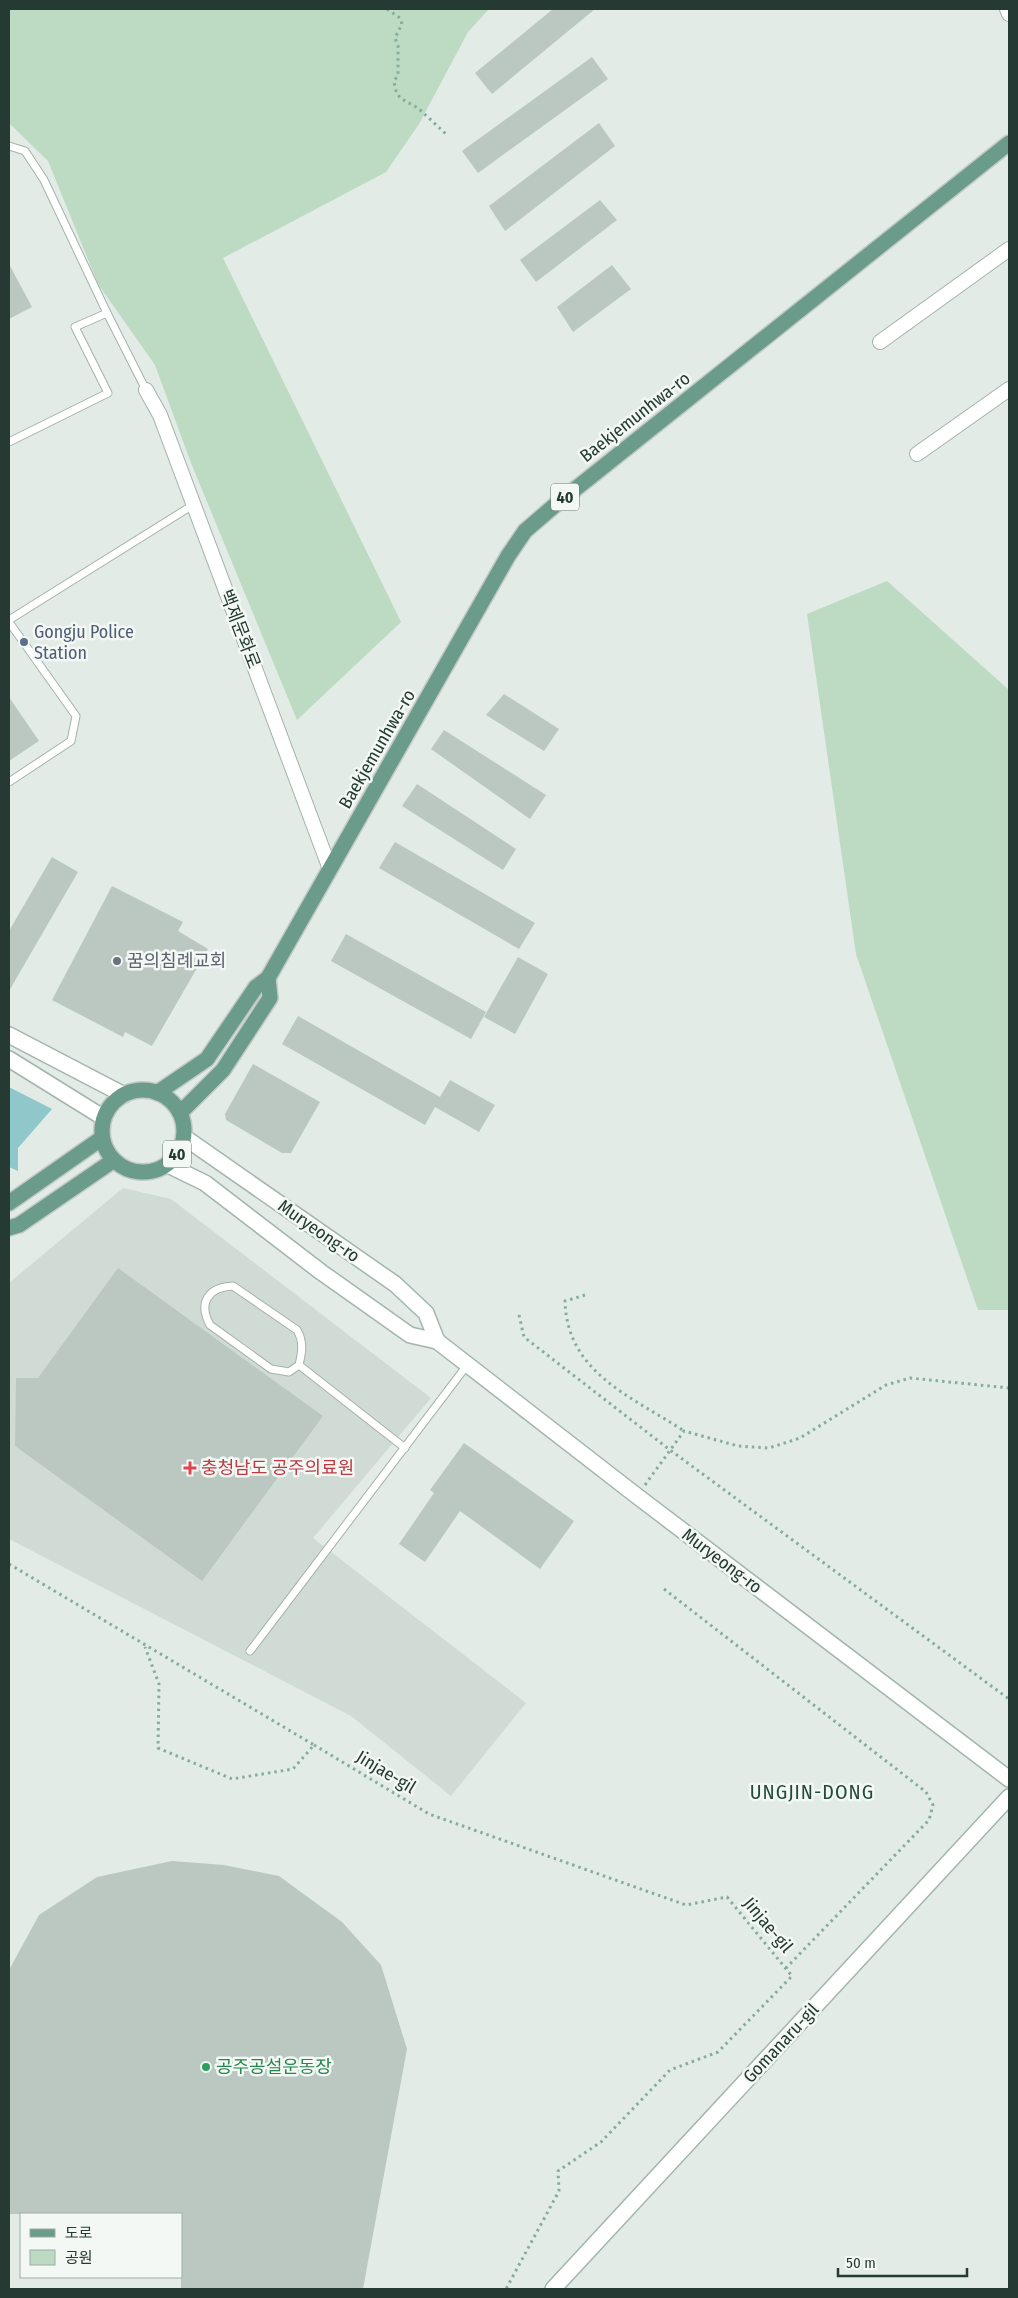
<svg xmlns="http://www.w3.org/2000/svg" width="1018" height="2298" font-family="'Fira Sans Condensed','Noto Sans KR',sans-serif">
	<rect width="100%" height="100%" fill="#e2ebe6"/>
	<!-- built -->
	<path fill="#d1dbd5" d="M123,1188L171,1199L431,1398L313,1538L526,1703L451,1796L351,1716L9,1539V1283Z"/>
	<!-- green -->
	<g fill="#bddac2">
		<path d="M9,9H489L468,32L419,124L386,172L223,258L401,622L297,720L191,463L155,365L98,284L48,161L9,123Z"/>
		<path d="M887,581L1009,690V1310H978L856,954L807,614Z"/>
	</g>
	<!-- water -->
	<path fill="#8fc7cb" d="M9,1087L52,1109L18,1148V1171L9,1167Z"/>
	<!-- building -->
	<g fill="#bbc8c2">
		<path d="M553,9H595L492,94L475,73Z"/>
		<path d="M592,57L608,79L478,173L462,151Z"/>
		<path d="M599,123L615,146L505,231L489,206Z"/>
		<path d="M600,200L617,220L536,282L520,260Z"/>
		<path d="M9,264L32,307L9,319Z"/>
		<path d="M612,265L631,289L573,332L557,307Z"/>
		<path d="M504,694L559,729L544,751L486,715Z"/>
		<path d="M9,697L39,741L9,761Z"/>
		<path d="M444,730L546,795L530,819L431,749Z"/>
		<path d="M417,784L516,849L503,870L402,806Z"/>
		<path d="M395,842L535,923L519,949L379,868Z"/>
		<path d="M52,857L78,872L9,991V931Z"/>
		<path d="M112,886L183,922L178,931L208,949L152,1046L125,1032L123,1037L52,1000Z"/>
		<path d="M346,934L486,1012L471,1039L331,961Z"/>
		<path d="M518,957L548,974L515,1034L484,1017Z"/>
		<path d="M298,1016L440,1097L450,1080L495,1105L479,1132L435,1107L425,1125L282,1044Z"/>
		<path d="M253,1064L320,1102L291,1153H282L226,1120L225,1114Z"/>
		<path d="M118,1268L323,1416L202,1581L15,1446L16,1378H38Z"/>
		<path d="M464,1443L574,1521L540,1569L460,1511L425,1562L399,1544L434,1493L430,1490Z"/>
		<path d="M172,1861L224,1865L279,1876L342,1922L381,1965L407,2049L363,2289H181V2214H9V1970L39,1915L97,1877Z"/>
	</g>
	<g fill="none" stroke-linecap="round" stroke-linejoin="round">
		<defs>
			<g id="service">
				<path d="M9,146L25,151L44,180L107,313L146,390"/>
				<path d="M9,442L108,393L75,327L107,313"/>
				<path d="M9,620L193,505"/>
				<path d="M9,622L76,716L71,741L9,782"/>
				<path d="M233,1286L297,1330C304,1342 302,1352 299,1365L289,1372L271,1369L210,1325C198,1303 208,1287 233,1286Z"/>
				<path d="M299,1365L405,1448"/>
				<path d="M250,1651L468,1364"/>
			</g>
			<g id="minor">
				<path d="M1007,9L1009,14"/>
				<path d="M880,342L1009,249"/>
				<path d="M146,390L160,415L330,869"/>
				<path d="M917,454L1009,389"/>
			</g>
			<g id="secondary">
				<path d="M9,1035L124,1095"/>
				<path d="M9,1059L104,1118"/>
				<path d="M184,1137L395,1284L426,1313L437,1341"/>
				<path d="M168,1165L205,1183L321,1272L410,1335L437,1341L637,1496L1009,1779"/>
				<path d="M553,2289L1009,1797"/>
			</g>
			<g id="primary">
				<circle cx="143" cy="1131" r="41"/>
				<path d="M157,1093L207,1059L256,987L268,978L508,556L525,531L554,506L1009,143"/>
				<path d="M180,1113L223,1070L270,998L268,978"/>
				<path d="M9,1203L102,1138"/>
				<path d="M9,1228L19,1225L114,1160"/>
			</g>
		</defs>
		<!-- service casing -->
		<use href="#service" stroke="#a5b2ac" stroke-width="9"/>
		<!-- minor casing -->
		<use href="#minor" stroke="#a5b2ac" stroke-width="16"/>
		<!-- secondary casing -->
		<use href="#secondary" stroke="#a2b6ad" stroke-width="18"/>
		<!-- primary casing -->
		<use href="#primary" stroke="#c2c8c6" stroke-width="18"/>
		<!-- path -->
		<g stroke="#86ac9c" stroke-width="3" stroke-dasharray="2.5 4" stroke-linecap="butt">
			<path d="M387,9L400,18L402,24L395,38L398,46V74L394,82L396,91L400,98L418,108L447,135"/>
			<path d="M585,1295L565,1301C567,1373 631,1396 684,1431"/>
			<path d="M519,1315L524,1337L670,1450L1009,1699"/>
			<path d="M645,1485L684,1431L738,1446L769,1448L800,1438L886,1385L910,1378L1009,1388"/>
			<path d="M9,1564L314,1745L293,1769L232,1779L158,1748L159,1684L145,1647"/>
			<path d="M664,1589L926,1792L933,1805L929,1820L786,1968"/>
			<path d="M314,1745L429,1814L686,1905L727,1897L792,1976L718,2052L670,2070L601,2142L558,2171L559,2191L506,2289"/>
		</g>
		<!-- service -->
		<use href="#service" stroke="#fff" stroke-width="7"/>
		<!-- minor -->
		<use href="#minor" stroke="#fff" stroke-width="14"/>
		<!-- secondary -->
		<use href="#secondary" stroke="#fff" stroke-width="15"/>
		<!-- primary -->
		<use href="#primary" stroke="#6b9c8b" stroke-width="15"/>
	</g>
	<!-- markers -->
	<circle fill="#5c6f8a" stroke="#f3f8f5" stroke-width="2" cx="24" cy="642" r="5"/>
	<circle fill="#6b7280" stroke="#f3f8f5" stroke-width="2" cx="117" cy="961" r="5"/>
	<path fill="#e0444e" stroke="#f3f8f5" stroke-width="2" d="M187.5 1460.5h5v5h5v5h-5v5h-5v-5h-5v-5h5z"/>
	<circle fill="#2e9e5b" stroke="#f3f8f5" stroke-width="2" cx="206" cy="2067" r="5"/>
	<g text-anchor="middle" stroke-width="5" stroke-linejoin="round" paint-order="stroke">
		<!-- shield labels -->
		<g fill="#f3f8f5" stroke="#62736c" stroke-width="1">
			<rect x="551" y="483.5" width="28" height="27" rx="4"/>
			<rect x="163" y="1140.5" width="28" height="27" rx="4"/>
		</g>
		<g font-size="16" font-weight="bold" fill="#243a32">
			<text x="565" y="503">40</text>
			<text x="177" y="1160">40</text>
		</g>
		<!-- street labels -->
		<g font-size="18" fill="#243a32" stroke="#f3f8f5">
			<text transform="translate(635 417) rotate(-38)" y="6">Baekjemunhwa-ro</text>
			<text transform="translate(240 629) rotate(69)" y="6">백제문화로</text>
			<text transform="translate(377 749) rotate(-60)" y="6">Baekjemunhwa-ro</text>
			<text transform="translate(319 1231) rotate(35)" y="6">Muryeong-ro</text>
			<text transform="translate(722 1561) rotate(37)" y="6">Muryeong-ro</text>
			<text transform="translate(386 1772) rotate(31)" y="6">Jinjae-gil</text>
			<text transform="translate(768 1925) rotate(50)" y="6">Jinjae-gil</text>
			<text transform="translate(781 2043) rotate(-47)" y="6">Gomanaru-gil</text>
		</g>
		<!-- service labels -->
		<g font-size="18" fill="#4e5e75" stroke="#f3f8f5" text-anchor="start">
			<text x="34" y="638">Gongju Police<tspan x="34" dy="21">Station</tspan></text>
		</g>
		<!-- worship labels -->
		<g font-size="18" fill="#5b616d" stroke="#f3f8f5" text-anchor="start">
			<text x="127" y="967">꿈의침례교회</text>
		</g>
		<!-- health labels -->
		<g font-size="18" fill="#be3a42" stroke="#f3f8f5" text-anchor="start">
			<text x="201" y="1474">충청남도 공주의료원</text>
		</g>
		<!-- leisure labels -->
		<g font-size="18" fill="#27864d" stroke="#f3f8f5" text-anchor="start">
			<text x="216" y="2073">공주공설운동장</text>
		</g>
		<!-- quarter labels -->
		<g font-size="20" letter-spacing="1" fill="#224b3d" stroke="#f3f8f5">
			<text x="812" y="1799">UNGJIN-DONG</text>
		</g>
	</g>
	<!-- border -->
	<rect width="1018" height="2298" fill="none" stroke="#243a32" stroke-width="20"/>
	<!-- legend -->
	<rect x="20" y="2213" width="162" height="65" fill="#f3f8f5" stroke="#a0aca7"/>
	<rect x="30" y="2229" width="25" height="8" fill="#6b9c8b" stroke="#a0aca7"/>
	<text x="65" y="2238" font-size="15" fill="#243a32">도로</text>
	<rect x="30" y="2250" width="25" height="15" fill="#bddac2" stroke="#a0aca7"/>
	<text x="65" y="2263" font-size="15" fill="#243a32">공원</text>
	<!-- scale -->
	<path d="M838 2268v8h129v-8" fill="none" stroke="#243a32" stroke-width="2.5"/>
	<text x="846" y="2268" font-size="15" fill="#243a32" stroke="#f3f8f5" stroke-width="4" paint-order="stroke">50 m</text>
</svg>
